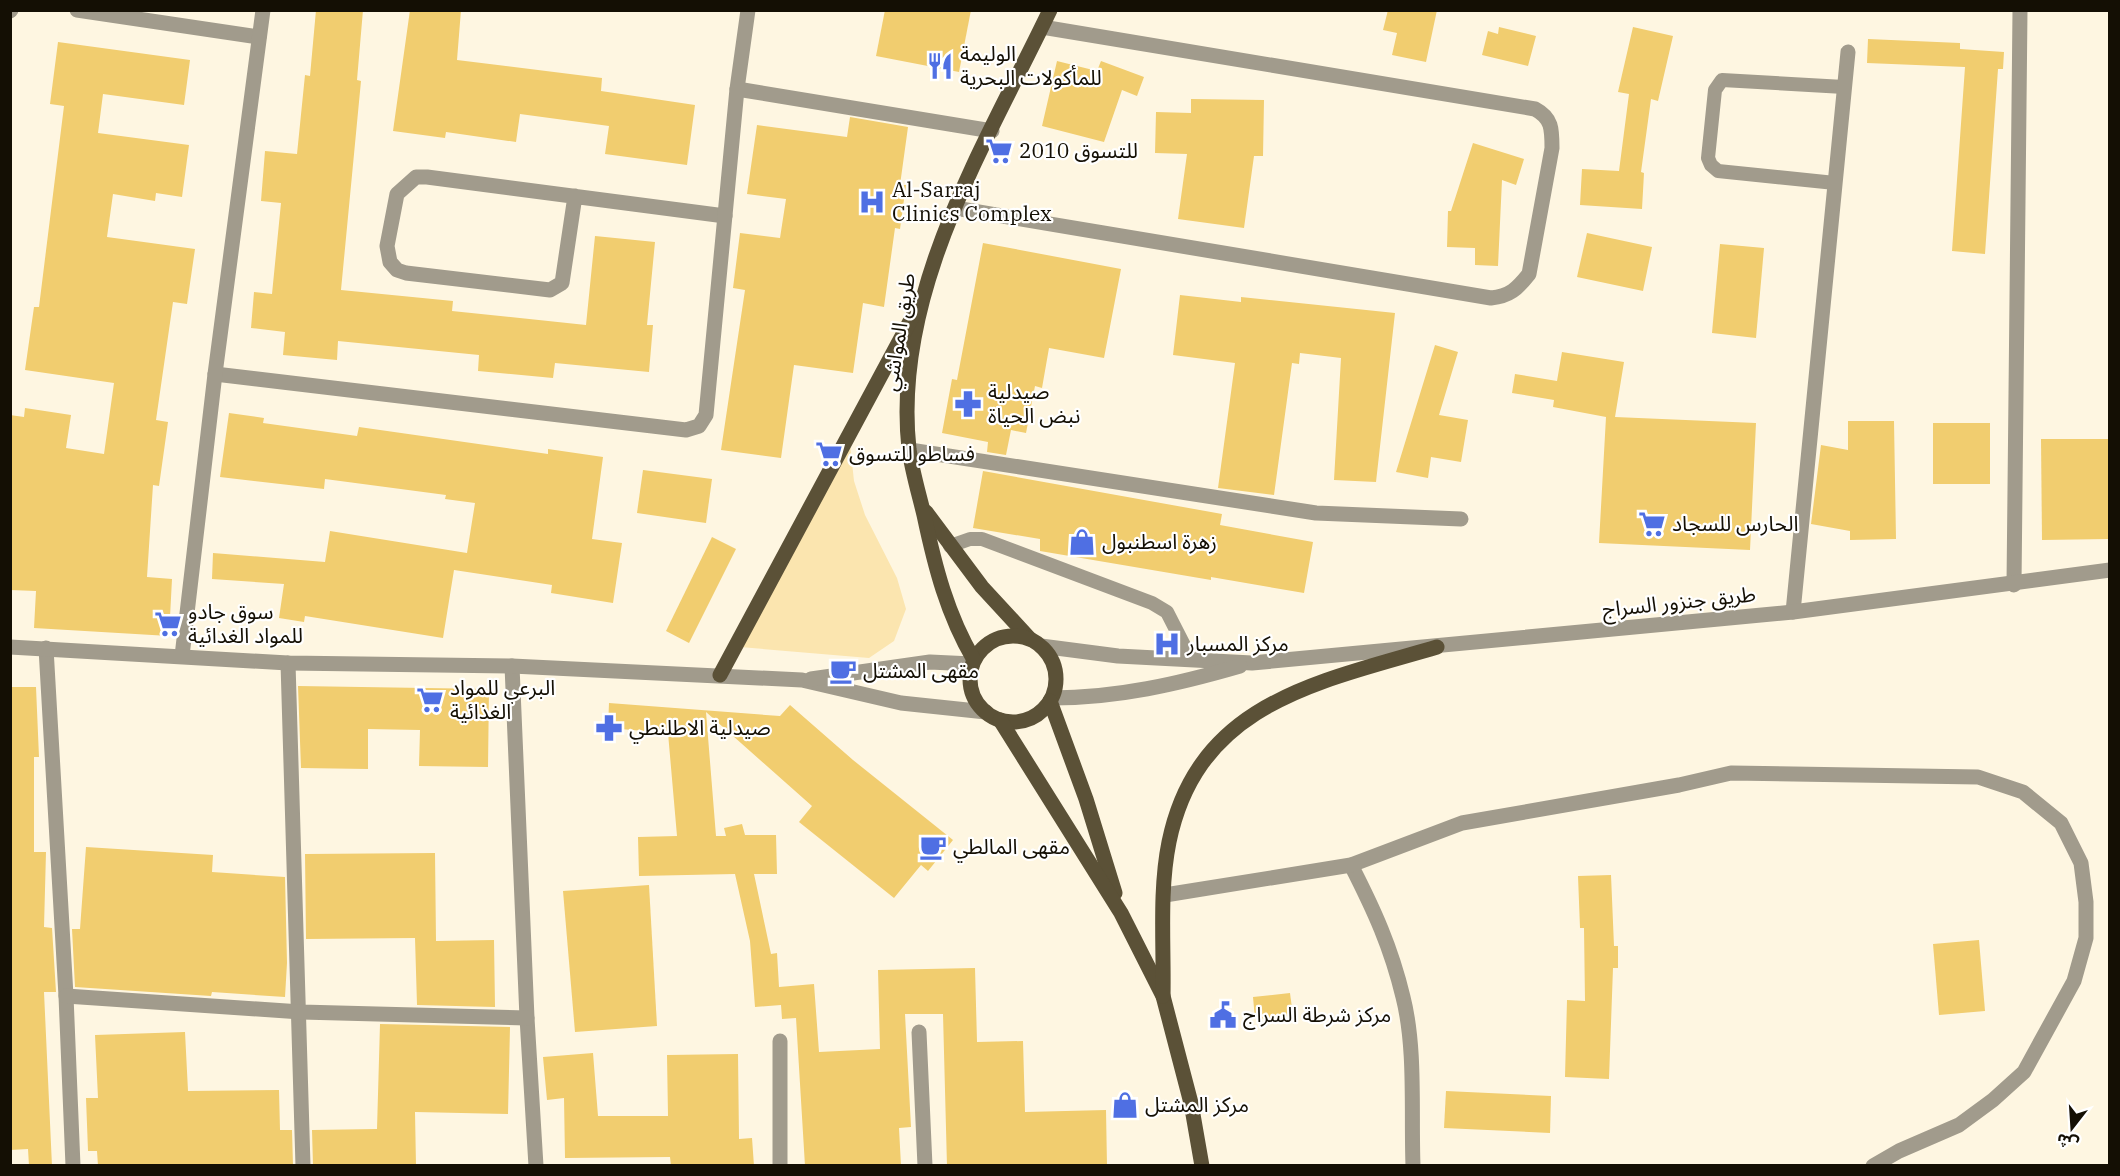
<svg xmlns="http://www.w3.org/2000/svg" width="2120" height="1176" font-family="'IBM Plex Serif','Noto Sans Arabic',serif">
	<rect width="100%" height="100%" fill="#fef6e1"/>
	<!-- green -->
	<path fill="#fbe5af" d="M850,444L854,481L865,515L897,578L906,609L894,641L869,658L740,647Z"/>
	<!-- building -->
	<g fill="#f1cd6f">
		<path d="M316,10H363L357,80L361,81L341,290L453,301L452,311L586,325L595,236L655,242L647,325H653L649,372L555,363L553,378L478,371L479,355L338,341L337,360L283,355L285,332L251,328L254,292L272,294L281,203L261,201L265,151L297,154L305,75L310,76Z"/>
		<path d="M410,10H461L457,60L602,78L601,91L695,105L687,165L605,154L609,126L520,114L516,142L446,132L445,138L393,131Z"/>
		<path d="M885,10H971L959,72L876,56Z"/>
		<path d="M1388,10H1437L1426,62L1392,55L1397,33L1383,30Z"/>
		<path d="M1499,27L1536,36L1528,66L1482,55L1488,31L1498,34Z"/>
		<path d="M1633,27L1673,36L1658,101L1651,99L1641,172L1644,173L1642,209L1580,205L1582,169L1619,171L1629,94L1618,92Z"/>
		<path d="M1868,39L1960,43V49L2004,52L2003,69H1998L1985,254L1952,251L1965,67L1867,63Z"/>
		<path d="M58,42L190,60L184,105L103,94L98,133L189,145L182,197L156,193L155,201L113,194L107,237L195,249L187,304L173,302L156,420L168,422L159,486L153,485L147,577L172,579L169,636L34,628L36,591L10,590V415L24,417L25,408L71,415L66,448L104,454L114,383L25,370L34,307H39L64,106L50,104Z"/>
		<path d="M1057,61L1097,71L1101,61L1144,77L1137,96L1122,90L1104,142L1042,126Z"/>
		<path d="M1191,99L1264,100L1263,156H1254L1244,228L1178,219L1187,154L1155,153L1156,112L1191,113Z"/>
		<path d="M850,117L908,127L900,185H906L900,229L895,228L884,307L863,303L853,373L794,365L781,458L721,450L745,290L733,288L740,233L780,238L786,199L747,194L757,125L847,137Z"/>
		<path d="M1473,143L1524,159L1516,185L1502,180L1498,266L1475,265V248L1447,247L1448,211H1451Z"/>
		<path d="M1587,233L1652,247L1643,291L1577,277Z"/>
		<path d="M983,243L1121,269L1104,358L1049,348L1042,388L1035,386L1026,433L1011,430L1006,455L987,452L988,442L942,433L952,379L957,380Z"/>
		<path d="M1720,244L1764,248L1756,338L1712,333Z"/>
		<path d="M1180,295L1241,302V297L1395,313L1376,482L1334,480L1341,358L1300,353L1299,364L1292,363L1274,495L1218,488L1235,363L1173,355Z"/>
		<path d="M1435,345L1458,352L1439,415L1468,420L1461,462L1431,457L1428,478L1396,472Z"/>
		<path d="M1562,352L1624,362L1615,417L1756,423L1750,550L1599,543L1606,417L1553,407L1554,400L1512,393L1515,374L1557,381Z"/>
		<path d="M229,413L264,418L263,423L357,436L359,427L548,454V449L603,457L592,539L622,543L613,603L551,593L552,585L454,570L443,638L305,616L304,622L279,618L284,584L212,579L213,553L325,562L330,531L467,553L475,503L445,499L446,495L325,479L324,489L220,477Z"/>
		<path d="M1848,421H1894L1896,539L1850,540V531L1811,524L1821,445L1848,450Z"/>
		<rect x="1933" y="423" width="57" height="61"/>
		<path d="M2041,439H2109V539L2042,540Z"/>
		<path d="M643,470L712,479L706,523L637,513Z"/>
		<path d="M983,471L1222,514L1220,525L1313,542L1304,593L1211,577V580L1040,551V539L973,528Z"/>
		<path d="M712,537L736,549L689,643L666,631Z"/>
		<path d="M298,686L489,689L488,767L419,766L420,730L368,729V769L301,768Z"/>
		<path d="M10,687H36L39,757H34V852H46L44,927L52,928L56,992H44L52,1166H29L28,1149L10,1150Z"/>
		<path d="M609,703L780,716L790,705L853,760L953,840L928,871L921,865L894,898L799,822L812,806L706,712L716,836H726L724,828L742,824L745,835H776L777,874H754L771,954L777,953L779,987L814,984L819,1052L880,1049L878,970L975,968L977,1042L1023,1041L1025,1112L1106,1110L1107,1166H947L943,1014H905L911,1127L899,1128L901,1166H805L796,1018L782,1019L781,1005L755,1007L750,941L735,874L639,876L638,837L677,836L668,733L608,728Z"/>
		<path d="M86,847L213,855L212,872L285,877L287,963L285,997L212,992L211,996L75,987L72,929H80Z"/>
		<path d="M435,853L436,941L494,940L495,1007L417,1005L415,938L306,939L305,854Z"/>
		<path d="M1611,875L1614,946H1618V968H1613L1609,1079L1565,1077L1567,1000L1585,1001L1584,928H1580L1578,876Z"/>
		<path d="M649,885L657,1026L575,1032L563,891Z"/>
		<path d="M1979,940L1985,1011L1939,1015L1933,944Z"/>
		<path d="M1290,993L1293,1016L1255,1019L1253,997Z"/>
		<path d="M380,1024L510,1027L508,1114L415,1112L416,1166H313L312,1130L377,1129Z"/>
		<path d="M185,1032L188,1091L279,1090L280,1130H292L293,1166H98L97,1151H88L86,1098H98L95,1035Z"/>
		<path d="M593,1053L598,1116H668L667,1055L738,1054L739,1139L752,1138L754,1166H671L670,1157L565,1158L564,1098L547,1100L543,1057Z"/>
		<path d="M1446,1091L1551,1096L1550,1133L1444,1128Z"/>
	</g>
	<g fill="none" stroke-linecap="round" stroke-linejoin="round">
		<!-- service -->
		<g stroke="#a19b8c" stroke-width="14">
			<path d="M1835,183L1718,171L1711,165L1708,158L1715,90L1722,80L1844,87"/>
			<path d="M950,546L970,539H982L1152,603L1167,612L1191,659"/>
		</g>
		<!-- minor -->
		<g stroke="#a19b8c" stroke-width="15">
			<path d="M77,10L259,37"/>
			<path d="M10,11L11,10"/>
			<path d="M737,89L992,131"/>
			<path d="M575,196L562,283L550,290L406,273L397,270L390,262L387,246L397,194L416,177H427L725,216"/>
			<path d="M955,208L1491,298C1510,296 1517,289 1529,274L1552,148C1552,129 1552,118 1535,109L1042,27"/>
			<path d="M215,374L686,430L699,426L706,415L737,89L748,10"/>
			<path d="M910,450L1316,513L1461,519"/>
			<path d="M2014,585L2020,10"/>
			<path d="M1793,612L1848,52"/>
			<path d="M46,648L66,996L73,1166"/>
			<path d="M182,656L215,374L263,10"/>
			<path d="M288,663L303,1166"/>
			<path d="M512,666L527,1018L536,1166"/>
			<path d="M1351,865C1374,910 1391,947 1403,997C1416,1048 1411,1112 1413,1166"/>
			<path d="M1165,895L1351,865L1462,823L1679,785L1731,773L1978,777L2023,792L2061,823L2081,863L2086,902V938L2074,981L2024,1072L1993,1100L1959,1125L1899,1151L1873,1166"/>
			<path d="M66,996L301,1012L527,1018"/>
			<path d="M919,1032L925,1166"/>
			<path d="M780,1041V1166"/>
		</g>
		<!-- tertiary -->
		<g stroke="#a19b8c" stroke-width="15">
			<path d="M1041,646L1118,656L1252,663L1793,612L2110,570"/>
			<path d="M10,647L288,663L512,666L802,680L901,703L986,712"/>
			<path d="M811,679L930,662L972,664"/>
			<path d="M1052,698C1117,698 1178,684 1240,666"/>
		</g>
		<!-- primary -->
		<g stroke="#5b5137" stroke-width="15">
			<path d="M926,512L982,587L1030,639"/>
			<circle cx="1013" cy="679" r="43"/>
			<path d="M974,660C947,614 935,567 924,515C919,494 912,471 909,449C892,293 985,146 1050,10"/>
			<path d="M720,675L915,312"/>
			<path d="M1050,701L1086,799L1115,893"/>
			<path d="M1000,720L1121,913L1163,996L1191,1103L1202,1166"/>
			<path d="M1163,996C1164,946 1159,891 1169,842C1198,702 1319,682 1437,647"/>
		</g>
	</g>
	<!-- icons -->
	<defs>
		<symbol id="restaurant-bare" viewBox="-9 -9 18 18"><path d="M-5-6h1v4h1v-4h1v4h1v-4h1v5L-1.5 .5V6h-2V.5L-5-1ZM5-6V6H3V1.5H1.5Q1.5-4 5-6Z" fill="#4f6fe3" stroke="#fff" stroke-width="2.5" paint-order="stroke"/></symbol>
		<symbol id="supermarket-bare" viewBox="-9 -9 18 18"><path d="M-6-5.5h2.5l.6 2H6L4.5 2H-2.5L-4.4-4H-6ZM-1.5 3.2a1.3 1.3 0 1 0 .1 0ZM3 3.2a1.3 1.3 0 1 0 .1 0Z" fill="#4f6fe3" stroke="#fff" stroke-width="2.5" paint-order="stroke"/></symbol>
		<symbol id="hospital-bare" viewBox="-9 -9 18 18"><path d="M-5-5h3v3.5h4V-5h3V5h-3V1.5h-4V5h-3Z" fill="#4f6fe3" stroke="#fff" stroke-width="2.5" paint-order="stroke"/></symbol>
		<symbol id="pharmacy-bare" viewBox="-9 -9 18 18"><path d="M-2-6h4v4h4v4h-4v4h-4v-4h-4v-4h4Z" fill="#4f6fe3" stroke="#fff" stroke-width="2.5" paint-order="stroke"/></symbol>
		<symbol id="shop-bare" viewBox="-9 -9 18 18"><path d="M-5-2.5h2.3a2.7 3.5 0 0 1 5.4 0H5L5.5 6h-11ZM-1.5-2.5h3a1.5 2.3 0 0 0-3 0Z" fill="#4f6fe3" stroke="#fff" stroke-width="2.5" paint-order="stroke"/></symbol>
		<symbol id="cafe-bare" viewBox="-9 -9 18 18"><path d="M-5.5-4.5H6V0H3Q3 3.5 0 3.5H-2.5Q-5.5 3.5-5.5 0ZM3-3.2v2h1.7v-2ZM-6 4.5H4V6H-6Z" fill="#4f6fe3" stroke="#fff" stroke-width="2.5" paint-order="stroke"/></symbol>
		<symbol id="civic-bare" viewBox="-9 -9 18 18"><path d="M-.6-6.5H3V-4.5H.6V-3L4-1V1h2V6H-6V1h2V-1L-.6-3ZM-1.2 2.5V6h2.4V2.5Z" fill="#4f6fe3" stroke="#fff" stroke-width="2.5" paint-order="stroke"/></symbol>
	</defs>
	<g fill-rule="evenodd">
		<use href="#restaurant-bare" x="921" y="47" width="38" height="38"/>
		<use href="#supermarket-bare" x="980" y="132" width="38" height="38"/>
		<use href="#hospital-bare" x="853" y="183" width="38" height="38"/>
		<use href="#pharmacy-bare" x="949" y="385" width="38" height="38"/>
		<use href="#supermarket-bare" x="810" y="435" width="38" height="38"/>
		<use href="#supermarket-bare" x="1633" y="505" width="38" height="38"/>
		<use href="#shop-bare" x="1063" y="523" width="38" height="38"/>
		<use href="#supermarket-bare" x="149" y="605" width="38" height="38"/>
		<use href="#hospital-bare" x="1148" y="625" width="38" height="38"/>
		<use href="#cafe-bare" x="824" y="652" width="38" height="38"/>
		<use href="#supermarket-bare" x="411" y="681" width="38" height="38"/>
		<use href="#pharmacy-bare" x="590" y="709" width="38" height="38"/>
		<use href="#cafe-bare" x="914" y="828" width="38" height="38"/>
		<use href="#civic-bare" x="1204" y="996" width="38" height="38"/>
		<use href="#shop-bare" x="1106" y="1086" width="38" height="38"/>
	</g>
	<g text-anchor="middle" stroke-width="4.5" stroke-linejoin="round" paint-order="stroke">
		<!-- poi labels -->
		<g font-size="21" fill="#140f04" stroke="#fff" text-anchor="start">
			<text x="960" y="61">الوليمة<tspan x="960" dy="24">للمأكولات البحرية</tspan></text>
			<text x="1019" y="158">2010 للتسوق</text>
			<text x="892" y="197">Al-Sarraj<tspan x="892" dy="24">Clinics Complex</tspan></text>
			<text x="988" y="399">صيدلية<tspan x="988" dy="24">نبض الحياة</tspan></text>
			<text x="849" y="461">فساطو للتسوق</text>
			<text x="1672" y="531">الحارس للسجاد</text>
			<text x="1102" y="549">زهرة اسطنبول</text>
			<text x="188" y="619">سوق جادو<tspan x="188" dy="24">للمواد الغدائية</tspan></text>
			<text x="1187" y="651">مركز المسبار</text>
			<text x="863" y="678">مقهى المشتل</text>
			<text x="450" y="695">البرعي للمواد<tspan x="450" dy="24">الغذائية</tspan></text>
			<text x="629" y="735">صيدلية الاطلنطي</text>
			<text x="953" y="854">مقهى المالطي</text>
			<text x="1243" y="1022">مركز شرطة السراج</text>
			<text x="1145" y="1112">مركز المشتل</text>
		</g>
		<!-- street labels -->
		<g font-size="21" fill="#140f04" stroke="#fff">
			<text transform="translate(899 332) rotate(-81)" y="7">طريق المواشي</text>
			<text transform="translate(1679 602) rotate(-6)" y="7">طريق جنزور السراج</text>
		</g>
	</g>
	<!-- border -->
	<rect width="2120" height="1176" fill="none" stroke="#140f04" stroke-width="24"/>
	<!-- north arrow -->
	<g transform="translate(2072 1128) rotate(197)" stroke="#ffffff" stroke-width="4.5" paint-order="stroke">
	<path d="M0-4.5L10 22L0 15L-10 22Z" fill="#140f04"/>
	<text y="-9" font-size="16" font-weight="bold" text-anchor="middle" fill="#140f04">ش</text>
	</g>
</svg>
